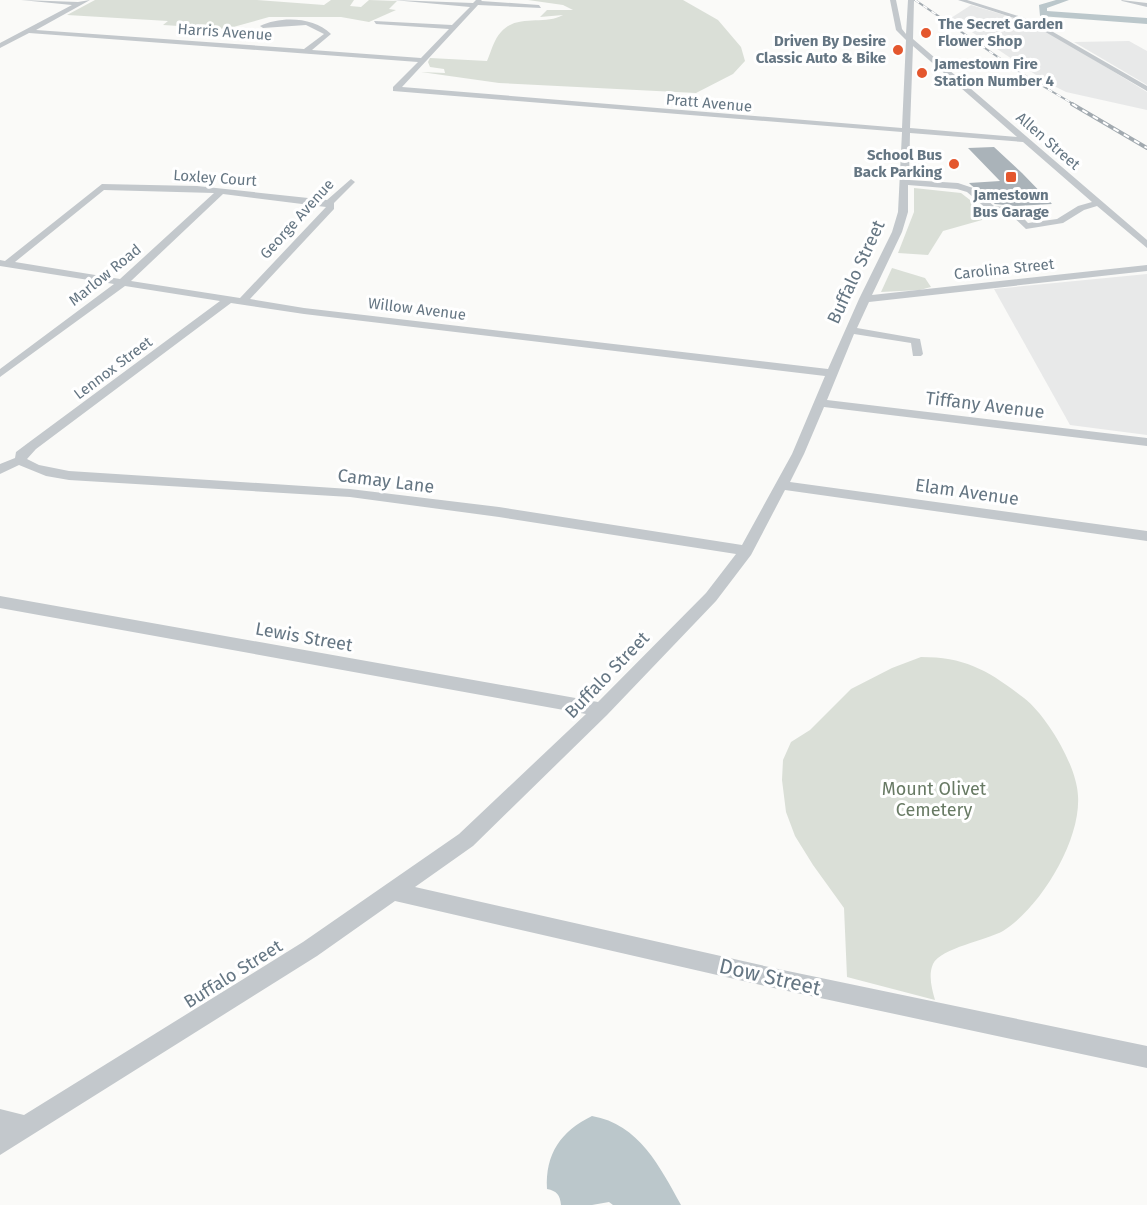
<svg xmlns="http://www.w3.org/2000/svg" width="1147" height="1205" font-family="'Fira Sans',sans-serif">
	<rect width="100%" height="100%" fill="#fafaf8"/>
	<!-- built -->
	<g fill="#e8e9e9">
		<path d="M971,5L1037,25L1147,92V110L1066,92L1048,83L951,18Z"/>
		<path d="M1129,41L1147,51V85L1074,42Z"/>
		<path d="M1147,274V435L1070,425L994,289Z"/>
	</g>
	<!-- green -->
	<g fill="#dadfd7">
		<path d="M95,0H257L324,5L331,0H354L350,6L361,7L369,0L397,1L389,9L396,10L369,22L341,17H269L226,29L163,25L168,21L67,15Z"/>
		<path d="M528,0H683L718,20L741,47L745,61L733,74L696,93L499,83L421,72L445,73L444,69L430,67L428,62L430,58L487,61C491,52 494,39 501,32C518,13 544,26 563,15L540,17L547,10H573L563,5Z"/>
		<path d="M914,188L961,193L983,210L982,220L943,231L928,255L898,253L914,212Z"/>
		<path d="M892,268L925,278L931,287L920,290L881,292Z"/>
		<path d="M921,657C966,657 989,671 1024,698C1047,716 1077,766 1078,796C1081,841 1040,908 1003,931C987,940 941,948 933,964C928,975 932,989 935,1000L847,977L844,908L813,865L795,836L786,812L782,780L783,760L791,742L810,730L851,689L892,668Z"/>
	</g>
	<!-- water -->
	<path fill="#bbc7cb" d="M592,1116C639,1124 660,1167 681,1205H613L609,1202L592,1205H561C560,1195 557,1191 547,1189C545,1154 561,1131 592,1116Z"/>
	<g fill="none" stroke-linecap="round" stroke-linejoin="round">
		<!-- river -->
		<path fill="#bbc7cb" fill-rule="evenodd" d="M1056,0H1069L1047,8V11L1147,18V24L1040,16L1039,5Z"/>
	</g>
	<!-- building -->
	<path fill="#aab3b9" d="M994,147L1022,173L1052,204L1015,206L995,204L971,185L969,183L1000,181L968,148Z"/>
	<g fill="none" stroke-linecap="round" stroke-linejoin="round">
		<!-- minor -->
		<g fill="#c3c8cc" fill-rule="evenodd">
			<path d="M21,0L78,2L90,0L36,30L304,49L324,34L306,25L263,28L260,26C281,16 314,17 331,34L312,50L421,58L449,29L376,24L374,21L452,25L470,7L393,0L473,3L476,0H482L481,1L539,5L541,8L478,5L402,87L902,128L906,40L896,30L890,0H896L902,29L906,34L908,0H914L913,39L1147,240V248L1097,206L1084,210L1063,223L1026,229L1008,212L988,210L967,192L957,189L908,185V212L902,232L872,295L1147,265V271L869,302L857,328L920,339L923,354L921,356H913L911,343L854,334L827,400L1147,438V446L824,407L804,454L790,482L1147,531V541L785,490L751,555L716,601L607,715L473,846L415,887L778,969L1147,1046V1068L778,989L395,901L317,956L0,1155V1109L24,1115L303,942L459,834L586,714L0,608V596L598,702L706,593L736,554L499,517L350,497L69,480L46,476L19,465L0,474V464L15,458L16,452L28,443L220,301L125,286L0,377V369L114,284L0,266V260L5,261L102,184L197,186L327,200L351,179L355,182L334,203V209L250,299L304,308L828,369L859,299L892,232L898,212L902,132L393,91V87L418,62L29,33L0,48V43L72,5ZM913,46L1017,137L910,128ZM910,133L1023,142L1092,202L1078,206L1057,219L1028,223L1014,208L994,206L973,188L958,183L909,180ZM104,190L214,193L120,279L15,262ZM223,194L326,207L240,298L131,281ZM231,303L304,314L825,376L792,454L742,545L499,507L350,489L69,471L39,465L27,459L36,449Z"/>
			<path d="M958,0H967L1034,21L1147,86V91L1030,23Z"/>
			<path d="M1121,0L1147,3V7L1122,1Z"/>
		</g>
		<defs>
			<path id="rail-far1" d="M915,0L1024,75L1075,105"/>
			<path id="rail" d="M1072,104L1147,148"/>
		</defs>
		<!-- rail-far1 casing -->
		<use href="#rail-far1" stroke="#a2aab0" stroke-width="2"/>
		<!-- rail casing -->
		<use href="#rail" stroke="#a2aab0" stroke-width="4"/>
		<!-- rail-far1 -->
		<use href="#rail-far1" stroke="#fff" stroke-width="1.5" stroke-dasharray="5" stroke-linecap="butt"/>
		<!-- rail -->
		<use href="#rail" stroke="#fff" stroke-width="2" stroke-dasharray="6" stroke-linecap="butt"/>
	</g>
	<!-- markers -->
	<g fill="#e4572e" stroke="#fff" stroke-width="2">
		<circle cx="926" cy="33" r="6"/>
		<circle cx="898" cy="50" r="6"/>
		<circle cx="922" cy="73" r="6"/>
		<circle cx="954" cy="164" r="6"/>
		<rect x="1005" y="171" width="12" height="12" rx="3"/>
	</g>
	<g text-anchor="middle" stroke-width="6" stroke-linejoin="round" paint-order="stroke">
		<!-- far-poi labels -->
		<g font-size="15" font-weight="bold" fill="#657683" stroke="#fff" text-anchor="start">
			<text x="938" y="29">The Secret Garden<tspan x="938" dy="17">Flower Shop</tspan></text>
			<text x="886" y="46" text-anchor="end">Driven By Desire<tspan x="886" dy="17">Classic Auto &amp; Bike</tspan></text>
			<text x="934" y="69">Jamestown Fire<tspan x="934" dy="17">Station Number 4</tspan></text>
			<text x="942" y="160" text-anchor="end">School Bus<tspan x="942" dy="17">Back Parking</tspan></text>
			<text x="1011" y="200" text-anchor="middle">Jamestown<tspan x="1011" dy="17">Bus Garage</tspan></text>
		</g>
		<!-- far-street labels -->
		<g font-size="15" fill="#657683" stroke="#fff">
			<text transform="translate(225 32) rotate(4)" y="5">Harris Avenue</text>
			<text transform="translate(709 103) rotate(5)" y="5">Pratt Avenue</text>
			<text transform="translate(1048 141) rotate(41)" y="5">Allen Street</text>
			<text transform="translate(215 178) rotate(4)" y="5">Loxley Court</text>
			<text transform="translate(297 219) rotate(-48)" y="5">George Avenue</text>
			<text transform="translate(1004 269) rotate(-6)" y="5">Carolina Street</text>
			<text transform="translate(105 275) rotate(-39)" y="5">Marlow Road</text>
			<text transform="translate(417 309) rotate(7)" y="5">Willow Avenue</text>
			<text transform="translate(113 368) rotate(-37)" y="5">Lennox Street</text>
		</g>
		<!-- street labels -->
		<g font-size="18" fill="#657683" stroke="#fff">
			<text transform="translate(856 272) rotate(-65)" y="6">Buffalo Street</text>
			<text transform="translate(985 405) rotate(7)" y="6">Tiffany Avenue</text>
			<text transform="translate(386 481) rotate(7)" y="6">Camay Lane</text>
			<text transform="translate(967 492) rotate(8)" y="6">Elam Avenue</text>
			<text transform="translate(304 637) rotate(10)" y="6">Lewis Street</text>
			<text transform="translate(607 675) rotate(-46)" y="6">Buffalo Street</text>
			<text transform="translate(233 974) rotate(-32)" y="6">Buffalo Street</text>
		</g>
		<!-- park labels -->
		<g font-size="18" fill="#687a64" stroke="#fff">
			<text x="934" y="795">Mount Olivet<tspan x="934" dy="21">Cemetery</tspan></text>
		</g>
		<!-- near-street labels -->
		<g font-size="21" fill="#657683" stroke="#fff">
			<text transform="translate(770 977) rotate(13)" y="7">Dow Street</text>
		</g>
	</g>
</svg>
